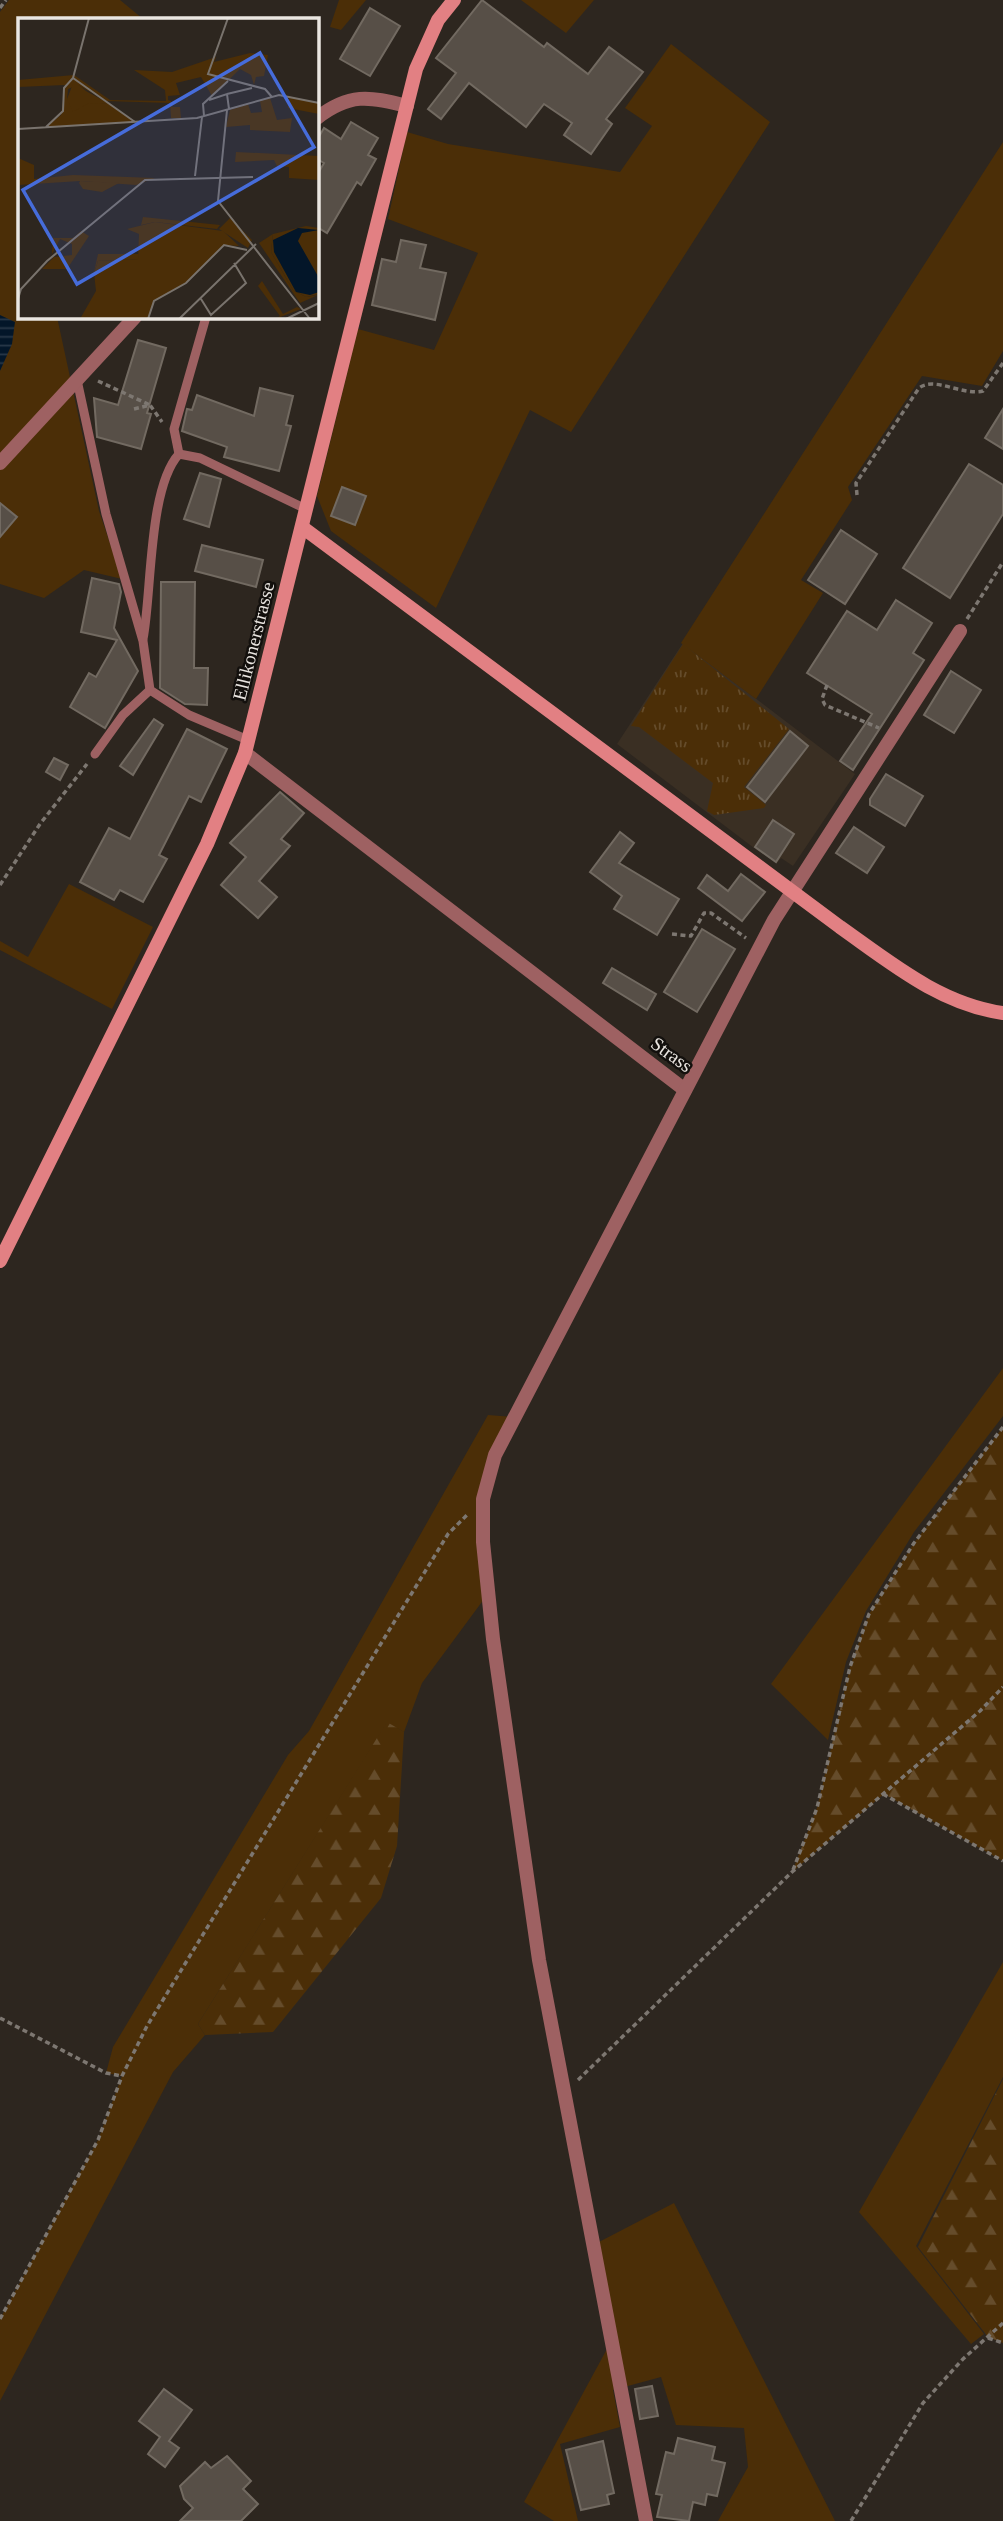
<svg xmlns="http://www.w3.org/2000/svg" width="1003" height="2521" font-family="Georgia,serif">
	<defs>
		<pattern id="forest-firs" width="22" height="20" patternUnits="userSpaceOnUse" patternTransform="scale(1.75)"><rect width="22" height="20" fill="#4b2e07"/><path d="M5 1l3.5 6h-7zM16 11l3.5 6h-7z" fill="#654c2b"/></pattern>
		<pattern id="park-tufts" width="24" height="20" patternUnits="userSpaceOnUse" patternTransform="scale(1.75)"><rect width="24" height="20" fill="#4b2e07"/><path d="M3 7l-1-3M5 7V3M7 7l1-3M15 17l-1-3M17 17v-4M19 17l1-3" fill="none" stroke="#654c2b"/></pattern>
		<pattern id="water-rules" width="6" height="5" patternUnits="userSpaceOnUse" patternTransform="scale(1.75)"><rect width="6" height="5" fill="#031629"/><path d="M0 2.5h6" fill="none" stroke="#283848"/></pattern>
	</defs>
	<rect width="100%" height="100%" fill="#2d261f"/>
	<!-- built -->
	<path fill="#3a2f23" d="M683,643L855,774L793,866L781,858L777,863L754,848L617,744Z"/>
	<!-- grass -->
	<g fill="#4b2e07">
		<path d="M9,0H120L143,19H19V317H57L99,511L122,579L84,570L44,598L0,584V12Z"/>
		<path d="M339,0H366L341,30L330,27Z"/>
		<path d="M521,0H594L566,33Z"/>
		<path d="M671,44L770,122L571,432L530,410L436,608L331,531L317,496L358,329L434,350L478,253L388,219L407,132L448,144L620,172L652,126L625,108Z"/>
		<path d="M1003,142V351L982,386L922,376L848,487L852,500L801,580L823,593L756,699L681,643Z"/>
		<path d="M69,884L153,927L112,1009L0,950V941L28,957Z"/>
		<path d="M1003,1368V1416L914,1532L866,1611L846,1662L828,1740L771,1684Z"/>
		<path d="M488,1415L515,1417L483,1499L487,1595L422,1683L404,1732L387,1723L198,2024L205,2035L173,2072L0,2401V2319L98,2140L122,2076L106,2073L113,2047L288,1755L309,1731Z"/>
		<path d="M1003,1962V2077L916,2246L984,2334L971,2344L859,2212Z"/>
		<path d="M674,2203L835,2521H718L748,2467L744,2428L676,2425L661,2377L613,2390L620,2427L560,2444L578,2521H554L524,2502L614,2336L597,2243Z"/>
	</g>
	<!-- forest -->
	<g fill="url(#forest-firs)">
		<path d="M1003,1427V1861L884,1794L792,1872L817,1808L850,1667L869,1614L914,1543Z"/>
		<path d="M387,1722L404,1732L397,1846L381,1898L273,2032L205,2035L198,2024Z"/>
		<path d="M1003,2079V2343L988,2337L918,2247Z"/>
	</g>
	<!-- park -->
	<path fill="url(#park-tufts)" d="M683,644L789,729L744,787L766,805L764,808L714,815L707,811L713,783L639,727L631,726Z"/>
	<!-- water -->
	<path fill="url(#water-rules)" d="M0,315L15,322L12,344L0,371Z"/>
	<!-- building -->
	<g fill="#574f47" stroke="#726a61" stroke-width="2">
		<path d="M482,0L544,47L547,43L588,74L609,47L643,72L606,119L612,124L591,154L564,135L572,123L544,104L526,127L469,83L441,119L428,109L456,73L436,58Z"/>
		<path d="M370,8L400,26L370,76L340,59Z"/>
		<path d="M351,122L378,138L368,155L376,159L361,185L357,182L327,233L317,227V175L324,163L317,159V140L324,128L341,139Z"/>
		<path d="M401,240L426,245L420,268L446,273L435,320L372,305L382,259L396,262Z"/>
		<path d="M138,340L166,348L147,413L151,414L141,449L97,437L94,398L118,405Z"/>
		<path d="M260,388L293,396L286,425L291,426L279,471L224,457L227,447L182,431L187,409L192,410L197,395L254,416Z"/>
		<path d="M1003,409V449L985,438Z"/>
		<path d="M969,464L1003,485V514L950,598L903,568Z"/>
		<path d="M200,473L221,479L209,527L184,519Z"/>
		<path d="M342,487L366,496L355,525L331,516Z"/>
		<path d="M0,503L17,517L0,537Z"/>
		<path d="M841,530L877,554L845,604L808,580Z"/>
		<path d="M202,545L263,560L256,587L195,571Z"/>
		<path d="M92,578L119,584L121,592L114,628L138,671L105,728L70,707L89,673L96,677L117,640L81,632Z"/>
		<path d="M161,582H195L194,668H208L207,705L185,704L160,688Z"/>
		<path d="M896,600L932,623L913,653L924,660L853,770L840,761L872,714L807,673L847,611L877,630Z"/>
		<path d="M951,671L981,690L954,733L924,715Z"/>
		<path d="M154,719L163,725L133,775L120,766Z"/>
		<path d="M187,729L227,749L201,802L189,796L159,855L167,859L143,902L120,890L114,900L80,882L109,828L130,839Z"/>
		<path d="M790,731L808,746L765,802L747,787Z"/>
		<path d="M54,758L68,765L60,780L46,772Z"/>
		<path d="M886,774L923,796L905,826L870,805V799Z"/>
		<path d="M280,792L304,813L281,839L290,846L259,881L277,897L258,918L221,885L246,857L230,843Z"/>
		<path d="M773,820L794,834L776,862L755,847Z"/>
		<path d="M854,827L884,847L867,873L836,853Z"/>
		<path d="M620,832L634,843L619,863L679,899L657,935L614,909L622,896L590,872Z"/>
		<path d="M741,874L765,892L742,921L698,888L707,875L728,891Z"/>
		<path d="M702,929L735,949L697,1012L664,992Z"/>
		<path d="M612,968L656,994L647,1010L603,983Z"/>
		<path d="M652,2386L658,2416L640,2419L635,2389Z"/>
		<path d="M164,2389L192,2410L169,2441L179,2448L165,2467L148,2454L160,2437L139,2421Z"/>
		<path d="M678,2438L715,2447L712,2460L725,2463L717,2496L707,2494L705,2505L693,2502L689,2521L657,2517L662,2495L656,2494L666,2452L674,2454Z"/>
		<path d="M603,2441L614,2493L607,2495L609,2504L581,2510L566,2450Z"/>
		<path d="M227,2456L251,2481L243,2489L258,2504L241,2521H180L193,2508L184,2499L180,2486L205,2462L211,2468Z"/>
	</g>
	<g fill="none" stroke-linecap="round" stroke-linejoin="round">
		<!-- path -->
		<g stroke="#7d7771" stroke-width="3.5" stroke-dasharray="5 3.5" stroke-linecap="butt">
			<path d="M0,8L6,0"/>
			<path d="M98,381L150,405"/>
			<path d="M134,409L150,405L162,422"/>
			<path d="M857,495L856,483L919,388C935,376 962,396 983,391L1003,363"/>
			<path d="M967,619L1003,562"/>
			<path d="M827,685L822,699L825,705L879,728"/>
			<path d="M0,885L40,824L87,764"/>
			<path d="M672,934L691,936L704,913H711L746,938"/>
			<path d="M883,1794L1003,1861"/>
			<path d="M793,1870L817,1808L850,1667L869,1614L914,1543L1003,1427"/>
			<path d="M0,2018L106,2073L122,2076"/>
			<path d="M578,2080L792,1872L980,1711L1003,1687"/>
			<path d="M0,2319L98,2140L122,2076L147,2026L448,1534L467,1515"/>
			<path d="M988,2338L1003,2343"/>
			<path d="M851,2521L923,2403L963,2359L1003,2323"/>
		</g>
		<!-- lane -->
		<g stroke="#9e6162" stroke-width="9">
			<path d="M77,380L106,514L143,641L150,690L189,715L248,740"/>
			<path d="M179,454L174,429L206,317"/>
			<path d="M143,639C152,593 148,488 179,454L200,458L306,509"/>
			<path d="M95,754L123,715L150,690"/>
		</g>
		<!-- street -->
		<g stroke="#9e6162" stroke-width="14">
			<path d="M317,118C349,93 369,96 407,106"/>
			<path d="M0,463L135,317"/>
			<path d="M245,753L685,1090"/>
			<path d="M646,2521L539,1960L493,1639L483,1542V1499L495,1455L774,920L960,631"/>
		</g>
		<!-- secondary -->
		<g stroke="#e28083" stroke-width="14">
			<path d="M302,527L840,927C891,963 940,1004 1003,1013"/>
			<path d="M0,1261L207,844L245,753L416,69L438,20L454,0"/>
		</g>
	</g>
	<g text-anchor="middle" stroke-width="5" stroke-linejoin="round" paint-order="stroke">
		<!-- street labels -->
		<g font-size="19" fill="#eae6e1" stroke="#13100d">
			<text transform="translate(253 641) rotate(-76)" y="7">Ellikonerstrasse</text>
			<text transform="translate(672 1054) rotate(36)" y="7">Strass</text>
		</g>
	</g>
	<!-- overview -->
	<g transform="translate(18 18)">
		<rect width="301" height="301" fill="#2d261f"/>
		<path d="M232,35L250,37L246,58L238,59L236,67L233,57L222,51L194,78L183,59L158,65L162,77L150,78V82L153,83L154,89H162L163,100H153L152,85L89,83L60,67L50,71L49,81L92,86L117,104L28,109L43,97L47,67L0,69V62L56,57L92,82L148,83L147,72L116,52L154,54L198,39L196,44ZM271,79L301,85V96L270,90ZM252,80L259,102L274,100L272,114L232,112V107L208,109L212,92L230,86L233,95L244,94L242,83ZM218,134L301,138V162L271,160V149L259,148L256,142L217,144ZM0,140L16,147V161L55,157L137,160L118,167L62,163L0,167ZM125,199L202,207L199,211L137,204L123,207ZM212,200L234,222L230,230L201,211ZM63,213L71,218L49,251H24L36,239L54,237V226L42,221L34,236L35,220H55ZM255,216L253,234L275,272L288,279L300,277L282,285L241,225ZM80,236H121L120,241L80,243L76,254ZM244,263L265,296L279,289L283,291L257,301L262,298L240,268Z" fill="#4b2e07"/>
		<path d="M56,63L68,73L92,86L71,85L55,94L49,81ZM61,165L62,163L101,165L84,174L65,171ZM137,204L205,213L221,228L206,227L168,265L136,283L130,301H62L78,273L76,255L80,243L120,241L121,216L109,211Z" fill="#4b2e07"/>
		<path d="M288,208L301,210V276L288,279L275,272L253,234L255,216Z" fill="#4b2e07"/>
		<path d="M280,210L301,212L284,215L280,223L301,260V274L292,277L278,274L256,234L255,222Z" fill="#031629"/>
		<path fill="none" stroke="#79736d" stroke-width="2" d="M210,0L190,56L247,71L254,79M55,60L117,104M209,76L234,70M191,82L209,76L211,91M209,92L200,183L292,301M186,98L185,86L210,63M28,109L45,93L46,70L55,60L71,0M0,111L179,100L261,77L301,85M177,158L184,99M0,281L3,271L29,243L127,162L235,159M183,281L193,297L228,265L216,245M130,301L136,283L168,265L206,227L229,232M161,301L238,226M268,301L301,285"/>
		<path fill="#466cda" fill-opacity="0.15" stroke="#466cda" stroke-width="3.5" d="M242,35L296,129L59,266L5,172Z"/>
		<rect width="301" height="301" fill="none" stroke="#eae6e1" stroke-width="3.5"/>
	</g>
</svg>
